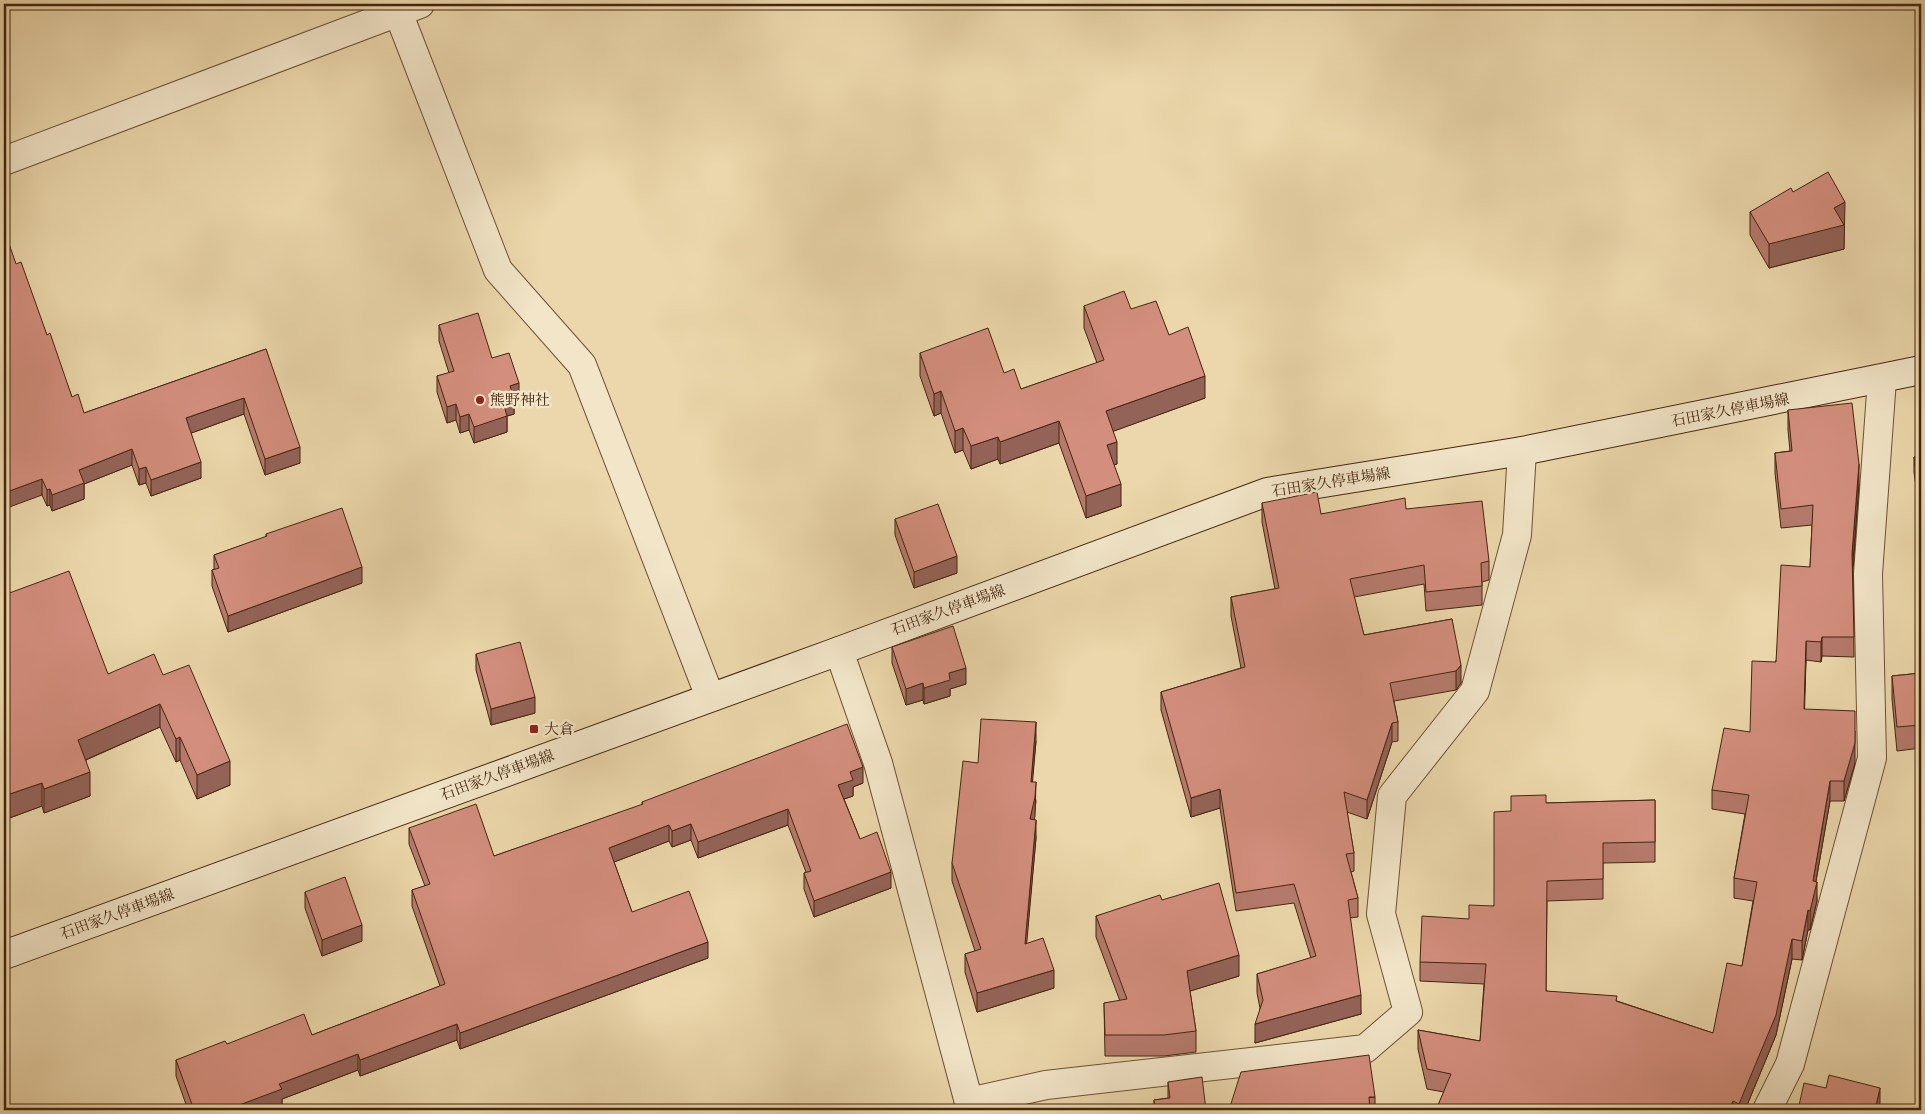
<svg xmlns="http://www.w3.org/2000/svg" width="1925" height="1114" font-family="'Gentium Book Plus','Noto Serif JP',serif">
	<rect width="100%" height="100%" fill="#ebd7ab"/>
	<filter id="stains"><feTurbulence type="fractalNoise" baseFrequency=".004" numOctaves="4"/><feColorMatrix values="0 0 0 0 .2 0 0 0 0 .09 0 0 0 0 .02 0 0 0 .5 -.17"/></filter>
	<radialGradient id="worn" r=".72"><stop offset=".6" stop-color="#630" stop-opacity="0"/><stop offset="1" stop-color="#630" stop-opacity=".3"/></radialGradient>
	<g fill="none" stroke-linecap="round" stroke-linejoin="round">
		<defs>
			<g id="minor">
				<path d="M398,12L498,270L582,365L710,697"/>
				<path d="M4,161L420,4"/>
				<path d="M839,651L878,763L971,1110"/>
				<path d="M969,1102L1046,1085L1365,1049L1408,1012L1381,914L1392,796L1475,691L1517,535L1522,451"/>
				<path d="M1767,1110L1790,1064L1872,758L1868,574L1882,379"/>
			</g>
			<path id="secondary" d="M4,955L839,651L1267,492L1522,451L1921,370"/>
		</defs>
		<!-- minor casing -->
		<use href="#minor" stroke="#6e5235" stroke-width="30"/>
		<!-- secondary casing -->
		<use href="#secondary" stroke="#44250e" stroke-width="30"/>
		<!-- minor -->
		<use href="#minor" stroke="#f2e5c8" stroke-width="28"/>
		<!-- secondary -->
		<use href="#secondary" stroke="#f2e5c8" stroke-width="28"/>
	</g>
	<!-- wall -->
	<g fill="#b57a6c" stroke="#44250e">
		<path d="M1793,192L1845,225L1844,226V249L1769,268L1750,235V212Z"/>
		<path d="M16,264L47,335L72,397L84,413L266,349L300,463L265,475L244,414L191,433L201,478L151,496L146,483L139,485L132,465L84,484V499L52,511L50,505L47,506L42,495Z"/>
		<path d="M1084,306L1131,309L1169,335L1205,398L1113,431L1117,464L1114,465L1121,506L1086,518L1059,443L1000,464L998,459L971,469L963,450L955,453L941,413L934,416L920,376V353L1004,373L1021,389L1097,363L1084,328Z"/>
		<path d="M439,325L492,358L519,399L514,401V414L507,416V432L474,443L469,430L460,433L456,420L447,423L437,392V376L449,373L439,341Z"/>
		<path d="M1788,410L1859,484L1853,570L1854,657L1822,656L1821,662L1806,660L1804,709L1855,763L1844,801H1830L1816,881L1817,901L1810,930H1808L1802,960L1792,959L1776,1035L1745,1110H1436L1444,1092L1427,1089L1418,1049V1030L1480,1041L1484,984L1420,981V962L1469,919L1494,906L1511,811L1546,803L1655,800V862L1603,863V899L1547,901L1546,991L1617,1001L1713,1033L1742,966L1753,901L1734,898V878L1745,814L1712,809V790L1750,732L1810,567L1812,525L1781,528L1775,473V453L1790,451L1788,430Z"/>
		<path d="M1921,440V515H1920L1914,472V457H1919L1918,441Z"/>
		<path d="M1262,503L1321,514L1406,509L1489,561V580L1482,582V605L1426,611L1424,584L1354,597L1364,635L1452,619L1461,683L1456,690L1394,701L1398,722V741L1392,742L1367,819L1347,812L1354,853V871L1351,872L1358,898V917L1350,918L1361,1014L1255,1043L1260,1008L1257,993V974L1311,958L1294,903L1236,911L1220,808L1191,817L1161,710V692L1241,668L1231,616V597L1275,589L1262,522Z"/>
		<path d="M895,519L957,573L914,588L895,535Z"/>
		<path d="M266,534L362,583L228,632L212,586V570H214V555L266,537Z"/>
		<path d="M892,647L966,684L950,689V696L924,704L923,700L906,705L892,663Z"/>
		<path d="M476,654L535,713L491,725L476,670Z"/>
		<path d="M1921,673V748L1897,751L1892,699V676Z"/>
		<path d="M108,674L163,675L230,785L197,799L180,760L176,762L160,727L86,760L90,796L44,813L42,806L4,820Z"/>
		<path d="M1036,741L1032,782L1036,801L1034,819L1036,838L1026,944L1054,988L977,1012L965,972V954L975,951L952,881V863L978,763Z"/>
		<path d="M863,783L853,787V796L844,799L860,839L891,888L814,917L804,889V873L806,872L788,825L698,858L691,840L672,847L669,841L614,862L632,912L708,958L460,1049L457,1040L360,1076L358,1070L282,1099V1105L267,1110H188L176,1076V1060L227,1044L312,1035L440,986L412,906V890L425,886L409,844V828L494,856L642,805V802Z"/>
		<path d="M305,892L362,941L322,956L305,908Z"/>
		<path d="M1162,900L1239,976L1190,991L1196,1031V1052L1164,1056H1105L1104,1003L1120,1001L1096,937V916Z"/>
		<path d="M1168,1082L1206,1110H1154V1100L1168,1098Z"/>
		<path d="M1375,1097V1110H1229Z"/>
	</g>
	<!-- shaded-wall -->
	<g fill="#946358" stroke="#44250e">
		<path d="M1845,202L1844,249L1769,268V244Z"/>
		<path d="M1205,376V398L1106,434V411Z"/>
		<path d="M519,383V399L514,401V414L507,416V432L474,443V427L503,402L510,386Z"/>
		<path d="M941,391V413L934,416V394Z"/>
		<path d="M244,398V414L186,435V418Z"/>
		<path d="M456,404V420L447,423V407Z"/>
		<path d="M469,414V430L460,433V417Z"/>
		<path d="M1059,421V443L1000,464V442Z"/>
		<path d="M963,428V450L955,453V431Z"/>
		<path d="M998,437V459L971,469V446Z"/>
		<path d="M1117,442V464L1107,467V445Z"/>
		<path d="M300,447V463L265,475V459Z"/>
		<path d="M132,449V465L84,484V499L52,511V495L79,470Z"/>
		<path d="M201,462V478L151,496V480Z"/>
		<path d="M1859,464V484L1852,574V554Z"/>
		<path d="M146,467V483L139,485V469Z"/>
		<path d="M42,479V495L4,509V493Z"/>
		<path d="M1121,484V506L1086,518V496Z"/>
		<path d="M50,489V505L47,506V490Z"/>
		<path d="M957,556V573L914,588V572Z"/>
		<path d="M362,567V583L228,632V616Z"/>
		<path d="M1822,637V656L1821,662V642Z"/>
		<path d="M1806,641V660L1804,729V709Z"/>
		<path d="M1461,665V683L1456,690V671Z"/>
		<path d="M966,668V684L950,689V696L924,704V688L949,673Z"/>
		<path d="M923,683V700L906,705V689Z"/>
		<path d="M535,697V713L491,725V709Z"/>
		<path d="M160,704V727L78,763V740Z"/>
		<path d="M1036,722V741L1031,800V782Z"/>
		<path d="M1392,723V742L1367,819V800Z"/>
		<path d="M1855,731V763L1844,801V781Z"/>
		<path d="M180,737V760L176,762V739Z"/>
		<path d="M230,761V785L197,799V775Z"/>
		<path d="M863,767V783L853,787V796L838,801V785L850,772Z"/>
		<path d="M90,772V796L44,813V789Z"/>
		<path d="M1830,781V801L1814,892L1817,882V901L1810,930V911L1813,881Z"/>
		<path d="M1036,782L1035,816L1030,838V819Z"/>
		<path d="M42,783V806L4,820V796Z"/>
		<path d="M1220,789V808L1191,817V798Z"/>
		<path d="M788,809V825L698,858V842Z"/>
		<path d="M1036,820V838L1025,963V944Z"/>
		<path d="M691,824V840L672,847V831Z"/>
		<path d="M669,825V841L609,864V848Z"/>
		<path d="M891,872V888L814,917V901Z"/>
		<path d="M1808,910V930L1802,960V941Z"/>
		<path d="M362,925V941L322,956V940Z"/>
		<path d="M1792,939V959L1776,1035L1745,1110H1739V1104Z"/>
		<path d="M708,942V958L460,1049V1033Z"/>
		<path d="M1239,955V976L1187,992V971Z"/>
		<path d="M1054,970V988L977,1012V993Z"/>
		<path d="M1361,995V1014L1255,1043V1024Z"/>
		<path d="M457,1024V1040L360,1076V1060Z"/>
		<path d="M358,1054V1070L282,1099V1105L267,1110H226L279,1084Z"/>
		<path d="M1880,1088V1104L1879,1110H1875Z"/>
		<path d="M1733,1101V1110H1729Z"/>
	</g>
	<!-- building -->
	<g fill="#d38e7d" stroke="#44250e">
		<path d="M1828,172L1845,202L1834,208L1844,225L1769,244L1750,212L1791,188L1793,192Z"/>
		<path d="M4,229L16,264L21,262L47,335L50,333L72,397L78,394L84,413L266,349L300,447L265,459L244,398L186,418L201,462L151,480L146,467L139,469L132,449L79,470L84,483L52,495L50,489L47,490L42,479L4,493Z"/>
		<path d="M1124,291L1131,309L1156,301L1169,335L1188,327L1205,376L1106,411L1117,442L1107,445L1121,484L1086,496L1059,421L1000,442L998,437L971,446L963,428L955,431L941,391L934,394L920,353L988,328L1004,373L1014,369L1021,389L1104,360L1084,306Z"/>
		<path d="M478,313L492,358L509,353L519,383L510,386L514,398L503,402L507,416L474,427L469,414L460,417L456,404L447,407L437,376L454,371L439,325Z"/>
		<path d="M1852,403L1859,464L1852,554L1854,637H1822L1821,642L1806,641L1804,709L1855,711V743L1844,781H1830L1813,881L1817,882L1810,911L1808,910L1802,941L1792,939L1776,1015L1739,1104L1733,1101L1729,1110H1436L1451,1074L1427,1069L1418,1030L1480,1041L1486,964L1420,962L1422,916L1469,919V905L1494,906V812L1511,811V796L1546,795V803L1655,800V842L1603,843V879L1547,881L1546,991L1617,996L1616,1001L1713,1033L1727,963L1742,966L1757,882L1734,878L1749,795L1712,790L1724,728L1750,732L1752,661L1776,662L1781,565L1810,567L1813,505L1781,509L1775,453L1792,451L1788,410Z"/>
		<path d="M1921,440V500H1920L1914,457H1920L1918,441Z"/>
		<path d="M1317,492L1321,514L1405,498L1406,509L1482,501L1489,561L1481,563L1482,586L1426,592L1424,565L1350,579L1364,635L1452,619L1461,665L1456,671L1390,683L1398,722L1392,723L1367,800L1344,792L1354,853L1346,854L1358,898L1348,900L1361,995L1255,1024L1263,1000L1257,974L1316,956L1294,884L1236,893L1220,789L1191,798L1161,692L1245,667L1231,597L1279,588L1262,503Z"/>
		<path d="M938,504L957,556L914,572L895,519Z"/>
		<path d="M342,508L362,567L228,616L212,570L219,568L214,555L267,536L266,534Z"/>
		<path d="M69,571L108,674L154,654L163,675L189,665L230,761L197,775L180,737L176,739L160,704L78,740L90,772L44,789L42,783L4,796V595Z"/>
		<path d="M953,626L966,668L949,673L950,680L924,688L923,683L906,689L892,647Z"/>
		<path d="M520,642L535,697L491,709L476,654Z"/>
		<path d="M1921,673V725L1897,727L1892,676Z"/>
		<path d="M981,719L1036,722L1031,782H1036L1035,797L1030,819L1036,820L1025,944L1043,938L1054,970L977,993L965,954L981,949L952,863L963,761L978,763Z"/>
		<path d="M847,724L863,767L850,772L853,780L838,785L860,839L877,832L891,872L814,901L804,873L811,871L788,809L698,842L691,824L672,831L669,825L609,848L632,912L689,891L708,942L460,1033L457,1024L360,1060L358,1054L279,1084L282,1089L226,1110H205L204,1107L197,1110H194L176,1060L225,1041L227,1044L304,1014L312,1035L445,984L412,890L430,884L409,828L476,804L494,856L643,804L642,802Z"/>
		<path d="M345,877L362,925L322,940L305,892Z"/>
		<path d="M1219,883L1239,955L1187,971L1196,1031L1164,1035H1105L1104,1003L1127,999L1096,916L1160,895L1162,900Z"/>
		<path d="M1369,1055L1375,1097H1369L1370,1110H1229L1241,1072Z"/>
		<path d="M1829,1075L1880,1088L1875,1110H1798L1804,1083L1826,1088Z"/>
		<path d="M1202,1077L1206,1110H1155L1154,1100L1170,1098L1168,1082Z"/>
	</g>
	<!-- markers -->
	<g fill="#8f2418" stroke="#f2e5c8" stroke-width="2">
		<circle cx="480" cy="400" r="5"/>
		<rect x="529" y="724" width="10" height="10" rx="2.5"/>
	</g>
	<g text-anchor="middle" stroke-width="5" stroke-linejoin="round" paint-order="stroke">
		<!-- poi labels -->
		<g font-size="15" fill="#44250e" stroke="#f2e5c8" text-anchor="start">
			<text x="490" y="405">熊野神社</text>
			<text x="544" y="734">大倉</text>
		</g>
		<!-- street labels -->
		<g font-size="15" fill="#44250e" stroke="#f2e5c8">
			<text transform="translate(1730 410) rotate(-11)" y="5">石田家久停車場線</text>
			<text transform="translate(1331 482) rotate(-9)" y="5">石田家久停車場線</text>
			<text transform="translate(948 610) rotate(-20)" y="5">石田家久停車場線</text>
			<text transform="translate(497 775) rotate(-20)" y="5">石田家久停車場線</text>
			<text transform="translate(117 914) rotate(-20)" y="5">石田家久停車場線</text>
		</g>
	</g>
	<!-- margin -->
	<rect width="1925" height="1114" fill="none" stroke="#ebd7ab" stroke-width="20"/>
	<rect x="5" y="5" width="1915" height="1104" fill="none" stroke="#44250e" stroke-width="2.5"/>
	<rect x="10" y="10" width="1905" height="1094" fill="none" stroke="#44250e"/>
	<rect width="100%" height="100%" filter="url(#stains)"/>
	<rect width="100%" height="100%" fill="url(#worn)"/>
</svg>
